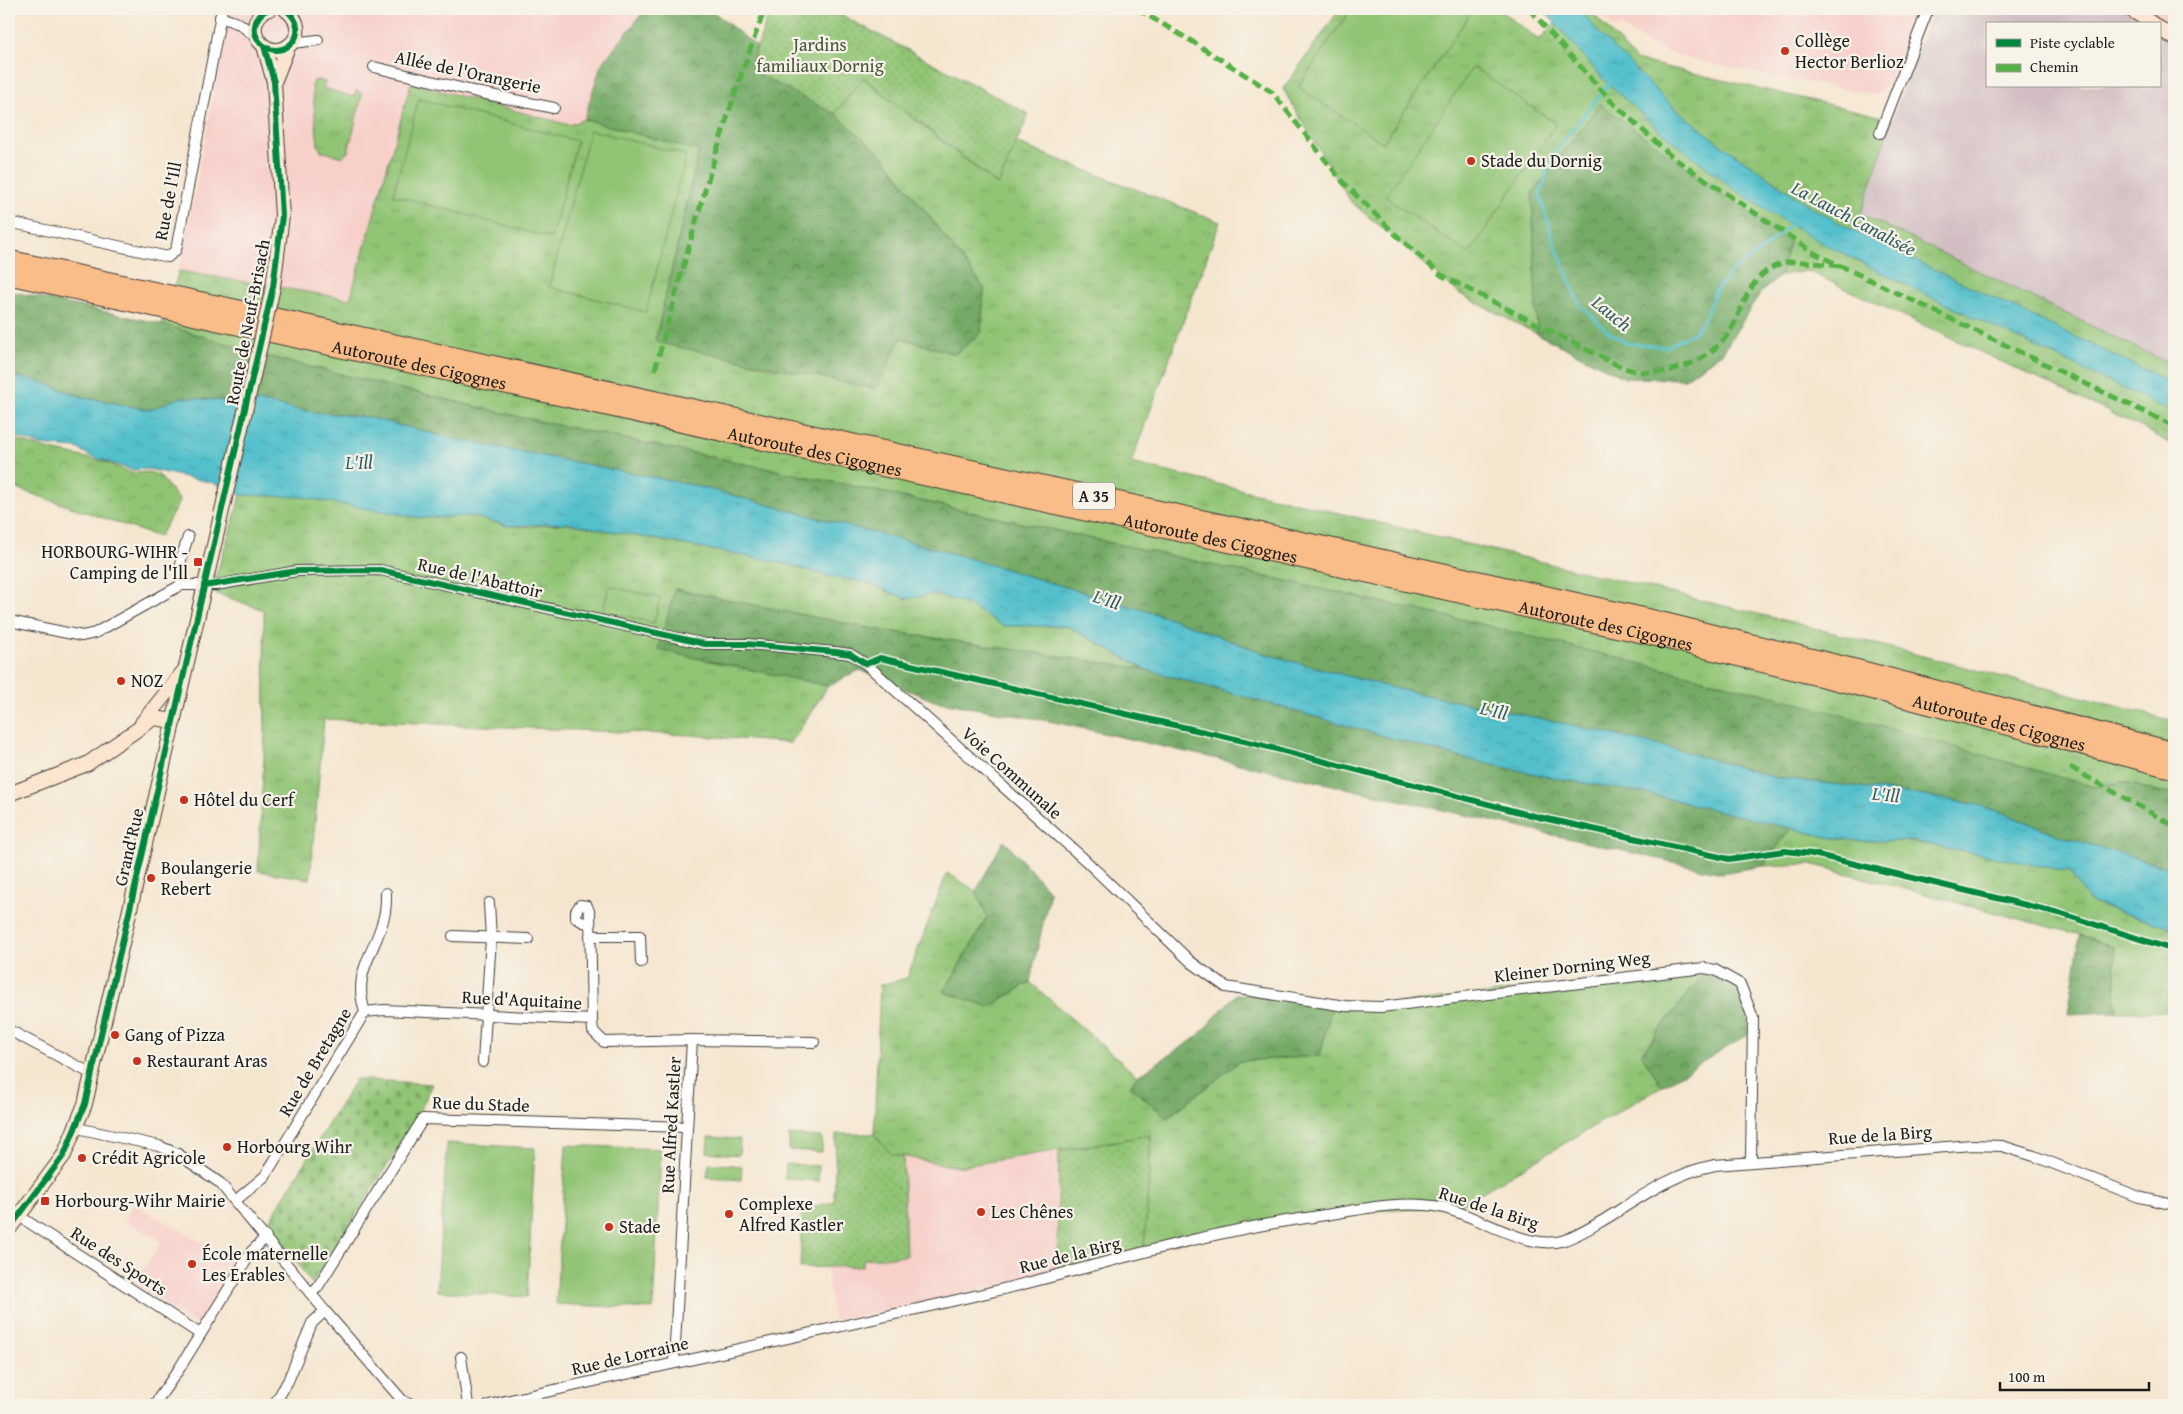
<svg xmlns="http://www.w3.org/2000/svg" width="2183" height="1414" font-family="'Gentium Book Plus',serif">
	<defs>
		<pattern id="grass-tufts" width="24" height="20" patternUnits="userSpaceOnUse" patternTransform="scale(1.25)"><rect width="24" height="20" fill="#91c475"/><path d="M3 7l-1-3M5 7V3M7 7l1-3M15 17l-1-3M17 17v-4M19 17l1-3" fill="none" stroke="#7ca865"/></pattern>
		<pattern id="forest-crowns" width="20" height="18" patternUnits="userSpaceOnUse" patternTransform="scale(1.25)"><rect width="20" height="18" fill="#74aa66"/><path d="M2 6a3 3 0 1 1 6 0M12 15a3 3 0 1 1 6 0" fill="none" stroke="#5e8a53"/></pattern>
		<pattern id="cemetery-stones" width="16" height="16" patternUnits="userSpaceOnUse" patternTransform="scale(1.25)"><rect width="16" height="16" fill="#91c475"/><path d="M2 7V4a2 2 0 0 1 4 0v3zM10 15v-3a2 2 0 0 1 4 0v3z" fill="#7ca865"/></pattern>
		<pattern id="park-crowns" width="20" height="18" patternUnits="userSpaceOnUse" patternTransform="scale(1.25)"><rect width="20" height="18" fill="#91c475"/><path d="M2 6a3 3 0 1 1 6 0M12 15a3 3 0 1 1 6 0" fill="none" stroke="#7ca865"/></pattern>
		<pattern id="garden-dots" width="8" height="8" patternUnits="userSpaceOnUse" patternTransform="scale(1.25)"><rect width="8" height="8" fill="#91c475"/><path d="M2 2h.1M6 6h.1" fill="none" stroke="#7ca865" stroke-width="1.8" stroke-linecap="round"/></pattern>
		<pattern id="water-ripples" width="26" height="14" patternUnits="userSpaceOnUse" patternTransform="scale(1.25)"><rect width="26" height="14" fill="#53c0cc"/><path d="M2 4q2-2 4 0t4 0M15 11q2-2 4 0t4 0" fill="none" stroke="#48a4af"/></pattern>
	</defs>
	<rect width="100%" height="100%" fill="#f7f3e8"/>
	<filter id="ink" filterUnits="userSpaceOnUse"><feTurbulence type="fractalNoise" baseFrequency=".02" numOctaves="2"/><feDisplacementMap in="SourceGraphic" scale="10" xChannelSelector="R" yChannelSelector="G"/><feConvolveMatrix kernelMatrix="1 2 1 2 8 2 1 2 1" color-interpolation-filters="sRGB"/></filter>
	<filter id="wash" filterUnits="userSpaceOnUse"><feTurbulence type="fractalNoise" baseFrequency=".0096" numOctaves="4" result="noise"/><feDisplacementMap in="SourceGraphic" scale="20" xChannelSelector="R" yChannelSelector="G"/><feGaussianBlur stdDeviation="1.12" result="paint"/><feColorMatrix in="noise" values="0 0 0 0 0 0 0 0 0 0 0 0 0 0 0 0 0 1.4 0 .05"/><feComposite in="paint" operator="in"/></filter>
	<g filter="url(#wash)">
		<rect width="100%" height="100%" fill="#f5e6d0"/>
		<!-- built -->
		<g fill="#f7d0ca">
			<path d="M230,9H646L601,65L584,119L569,125L411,84L350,300L179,271Z"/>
			<path d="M1595,9H1917L1889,82L1877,95L1720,66L1685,58L1652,45L1620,26L1615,29Z"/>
			<path d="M2124,9H2174V44Z"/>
			<path d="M1059,1151L1057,1269L964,1294L833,1321L827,1267L862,1266L864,1259L906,1256L903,1156L957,1167Z"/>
			<path d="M134,1204L237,1262L200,1321L195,1323L179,1314L133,1284L162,1242L124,1220Z"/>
		</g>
		<!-- industrial -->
		<path fill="#d2bec2" d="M1933,9H2124L2145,24H1987V86H2159V34L2174,44V366L1861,214L1892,119Z"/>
		<!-- grass -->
		<g fill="url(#grass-tufts)" stroke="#567048">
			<path d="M1340,9H1498L1539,40L1568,9H1589L1636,60L1892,119L1861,214L2174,366V446L2145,429L1808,271L1781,275L1788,242L1533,194L1537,334L1460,294L1351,202L1283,89Z"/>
			<path d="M862,77L997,185L1016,143L1220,222L1131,463L1787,621L2174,721V795L2121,782L2095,787L1472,622L871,490L524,418L273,358L162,324L179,271L350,299L411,83L569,125L584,119L699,150L655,342L901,338L955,354L981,333L984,288L883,156L835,114Z"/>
			<path d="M318,80L325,82L323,88L353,97L357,90L362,95L348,152L342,157L321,151L318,145L312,86L314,81Z"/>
			<path d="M275,494L301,497L421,518L471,516L509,526L523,527L567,523L783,563L832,577L866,582L907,599L932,594L967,604L1003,626H1067L1145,669L873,629L675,589L659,650L828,686L791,743L689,735L324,719L310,879L258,871L265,736L264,610L211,592L241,495Z"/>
			<path d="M1791,828L1827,837L1857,841L1888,839L1955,848L2070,872L2089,902L2174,929V1012H2116L2114,947L2080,935L1811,864L1763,866Z"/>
			<path d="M947,873L976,891L987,917L944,992L989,1006L1030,982L1137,1076L1130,1086L1167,1118L1240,1061L1320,1056L1333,1002L1385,1005L1707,970L1641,1053L1662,1086L1460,1205L1301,1216L1144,1250L1151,1135L957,1167L891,1154L874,1134L880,985L907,978Z"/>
		</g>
		<!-- forest -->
		<g fill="url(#forest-crowns)" stroke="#486341">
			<path d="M646,9H710L757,47L751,65L754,72L835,114L883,156L984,288L981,333L955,354L901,338L876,389L655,342L699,151L584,119L601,65Z"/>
			<path d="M1600,104L1789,242L1781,275L1761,292L1723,352L1685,379L1625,378L1537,334L1532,194Z"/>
			<path d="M9,291L162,324L273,358L524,418L871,490L1472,622L1781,698L2095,787L2121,782L2174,795V869L2058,835L1998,811L1975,804L1893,791L1772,777L1683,751L1576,726L1393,688L1266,654L1173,619L951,553L693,485L450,438L367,417L305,411L262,402H233L182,397L150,410L82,397L37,381L9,375Z"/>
			<path d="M675,589L873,629L1145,669L1466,759L1554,778L1645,793L1791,828L1763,866L1721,873L1054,722L934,701L860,670L828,686L658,650Z"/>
			<path d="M1004,840L1050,892L1030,982L989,1007L944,992L987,918L976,891Z"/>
			<path d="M2080,935L2114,947L2116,1012L2068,1014Z"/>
			<path d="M1707,970L1748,988V1035L1662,1086L1641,1054Z"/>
			<path d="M1236,994L1333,1002L1320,1056L1240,1061L1167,1118L1130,1086L1137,1076L1197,1037Z"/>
		</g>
		<!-- cemetery -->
		<path fill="url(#cemetery-stones)" stroke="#567048" d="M356,1079L432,1084L417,1118L312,1284L268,1223Z"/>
		<!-- park -->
		<path fill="url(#park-crowns)" stroke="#567048" d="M9,437L39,447L105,462L132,473L148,472L159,475L180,501L159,537L9,486Z"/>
		<!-- garden -->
		<g fill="url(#garden-dots)" stroke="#567048">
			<path d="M770,9H830L1029,114L998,185L863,77L835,114L754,72L751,66Z"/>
			<path d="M836,1134H874L891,1154L903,1156L906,1256L864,1259L862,1266L800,1268L802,1209L834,1202Z"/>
			<path d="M1151,1135L1144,1250L1057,1269L1059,1151Z"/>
		</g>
		<!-- pitch -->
		<g fill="#91c475" stroke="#567048">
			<path d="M1351,9H1462L1470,14L1383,143L1298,87Z"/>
			<path d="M1473,67L1556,124L1469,254L1385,197Z"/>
			<path d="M419,99L577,141L551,238L393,195Z"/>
			<path d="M590,130L686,155L646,312L549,287Z"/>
			<path d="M609,586L660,598L654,623L603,611Z"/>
			<path d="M789,1135L822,1137V1152L789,1150Z"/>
			<path d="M708,1137L740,1139L739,1155L707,1152Z"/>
			<path d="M447,1143L535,1148L527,1297L437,1291Z"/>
			<path d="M566,1145L661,1149L653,1309L556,1304Z"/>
			<path d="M709,1163L742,1166L741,1180L707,1177Z"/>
			<path d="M786,1164L819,1166L818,1181L785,1179Z"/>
		</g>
		<!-- water -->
		<g fill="url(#water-ripples)" stroke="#386e74">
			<path d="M1543,9H1579L1599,33L1669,103L1716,141L1811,207L1858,233L2174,384V413L1906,285L1824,244L1772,214L1734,189L1658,129L1603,79Z"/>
			<path d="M9,375L37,381L82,397L149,410L182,397L233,402H262L305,411L367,417L450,438L693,485L951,553L1173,619L1266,654L1393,688L1576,726L1683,751L1772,777L1892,791L1975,804L1998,811L2058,835L2174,869V929L2089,902L2070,872L1911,841H1857L1827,837L1645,793L1554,778L1466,759L1145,669L1067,626H1003L967,604L932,594L907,599L866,582L832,577L783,563L567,523L509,526L471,516L421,518L301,497L241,495L214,483L148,469L132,470L90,456L77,448L40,445L9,434Z"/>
		</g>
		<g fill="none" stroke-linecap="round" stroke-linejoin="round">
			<!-- stream -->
			<path stroke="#53c0cc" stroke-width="3" d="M1610,82L1553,154L1540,195L1554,242L1579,304L1607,331L1627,343L1666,347L1695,332L1706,316L1715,291L1733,270L1757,254L1792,223"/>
		</g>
	</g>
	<g filter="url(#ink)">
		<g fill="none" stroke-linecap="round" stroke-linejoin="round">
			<defs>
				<g id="street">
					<path d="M220,17L240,24L256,37"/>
					<path d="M292,43L318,40"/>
					<path d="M374,67L481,93L554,108"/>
					<path d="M1880,133L1928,9"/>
					<path d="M9,222L168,257L176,250L222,9"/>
					<path d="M181,585V559L188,537"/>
					<path d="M9,621L82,636L95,633L181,585H216L297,571L380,570L705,644H747L835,652L850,654L866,664L1085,860L1191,962L1226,987L1345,1006L1381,1007L1704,968L1715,970L1740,984L1753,1018L1751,1161"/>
					<path d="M590,923L583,922L576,918V911L580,905L587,906L590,914L592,1020"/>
					<path d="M453,936L528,939"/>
					<path d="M590,936H640L641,962"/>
					<path d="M365,1012L384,1010L592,1020L593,1031L604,1042L692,1040L814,1042"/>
					<path d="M9,1030L92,1074"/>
					<path d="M483,1062L491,938L489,903"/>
					<path d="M77,1128L159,1146L178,1154L220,1183L325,1311L402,1400L411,1405"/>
					<path d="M235,1201L265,1176L365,1012C351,969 378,951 385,912C386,906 386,899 386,893"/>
					<path d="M19,1216L200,1334"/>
					<path d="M310,1293L317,1288L423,1119L687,1127"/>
					<path d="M461,1357L468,1405"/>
					<path d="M674,1362L692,1040"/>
					<path d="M154,1405L179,1369L252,1251L266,1237"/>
					<path d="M274,1405L288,1381L312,1323L325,1311"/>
					<path d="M489,1405C657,1366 826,1331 995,1291C1098,1266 1200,1233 1306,1218C1349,1212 1397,1199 1440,1207C1477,1214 1524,1250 1561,1241C1577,1237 1593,1226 1607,1218C1642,1196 1674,1173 1715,1165L1972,1145L2002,1146L2034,1156L2139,1197L2174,1205"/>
				</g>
				<g id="secondary">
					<path d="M269,9C262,11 256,18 255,26C254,31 256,37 259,41C279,66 317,33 285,9"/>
					<path d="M2130,9L2153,24"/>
					<path d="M2159,28L2174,38"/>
					<path d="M264,46L274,82L282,216L273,287"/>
					<path d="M274,82L288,47"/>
					<path d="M142,723L183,672"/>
					<path d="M9,794L87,764L154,718L174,721"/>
					<path d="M9,1229L64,1155L85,1104L260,346"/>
				</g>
				<g id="highway">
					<path d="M9,260L1327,547L1650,619L1859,670L2174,752"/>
					<path id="s1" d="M9,275L1646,634L1855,685L2174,769"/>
				</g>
			</defs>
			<!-- street casing -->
			<use href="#street" stroke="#3d3a37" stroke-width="12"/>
			<!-- secondary casing -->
			<use href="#secondary" stroke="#3d3a37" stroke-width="16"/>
			<!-- highway casing -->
			<use href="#highway" stroke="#3d3a37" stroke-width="21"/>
			<!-- street -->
			<use href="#street" stroke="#fff" stroke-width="10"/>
			<!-- secondary -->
			<use href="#secondary" stroke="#fce5cf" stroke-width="14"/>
			<!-- highway -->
			<use href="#highway" stroke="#f8bd88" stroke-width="19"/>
			<defs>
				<path id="secondary-bridge" d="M260,346L273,287"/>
			</defs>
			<!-- secondary-bridge casing -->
			<use href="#secondary-bridge" stroke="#3d3a37" stroke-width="16" stroke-linecap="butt"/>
			<!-- secondary-bridge -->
			<use href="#secondary-bridge" stroke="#fce5cf" stroke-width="14"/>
			<!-- quiet -->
			<g stroke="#55b145" stroke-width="5" stroke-dasharray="10 5" stroke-linecap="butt">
				<path d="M1137,9L1193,42L1272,92L1342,181L1393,232L1441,275L1619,366C1626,368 1634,372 1642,372C1677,375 1716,357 1733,326C1746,300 1751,272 1784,263C1798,259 1826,265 1841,266"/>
				<path d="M1529,9L1611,101L1672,157L1816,254L2174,426"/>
				<path d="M655,370C688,249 720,127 765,9"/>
				<path d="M2070,767L2174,826"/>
			</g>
			<defs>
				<g id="cycleway">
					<path d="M269,9C262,11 256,18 255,26C254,31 256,37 259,41C279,66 317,33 285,9"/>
					<path d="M204,586L297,571L380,570L705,644H747L835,652L850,654L866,664L880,658L1253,743L1534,816L1729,859L1785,851L1813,854L2059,913L2174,950"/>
					<path d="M9,1229L64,1155L85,1104L273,287L282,216L274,82L264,46"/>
				</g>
			</defs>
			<!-- cycleway casing -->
			<use href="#cycleway" stroke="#f7f3e8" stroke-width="9"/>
			<!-- cycleway -->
			<use href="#cycleway" stroke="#00873e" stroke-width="6"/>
		</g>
	</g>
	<!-- markers -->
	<g fill="#c8321e" stroke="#f7f3e8" stroke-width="2">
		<circle cx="1785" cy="51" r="5"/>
		<circle cx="1471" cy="161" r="5"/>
		<rect x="193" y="557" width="10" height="10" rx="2.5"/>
		<circle cx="121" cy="681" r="5"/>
		<circle cx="184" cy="800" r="5"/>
		<circle cx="151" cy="878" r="5"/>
		<circle cx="115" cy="1035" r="5"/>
		<circle cx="137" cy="1061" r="5"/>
		<circle cx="227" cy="1147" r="5"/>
		<circle cx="82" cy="1158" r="5"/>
		<rect x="40" y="1196" width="10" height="10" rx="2.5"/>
		<circle cx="981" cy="1212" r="5"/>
		<circle cx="729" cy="1214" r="5"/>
		<circle cx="609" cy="1227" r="5"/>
		<circle cx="192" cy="1264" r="5"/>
	</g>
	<g text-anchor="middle" stroke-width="4.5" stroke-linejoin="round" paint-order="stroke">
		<!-- shield labels -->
		<rect fill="#f7f3e8" stroke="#5e5c59" stroke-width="1" x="1073" y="482.5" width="42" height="27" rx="4"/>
		<g font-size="16" font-weight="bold" fill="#1c1c1c">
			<text x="1094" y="502">A 35</text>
		</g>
		<!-- poi labels -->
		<g font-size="18" fill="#1c1c1c" stroke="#f7f3e8" text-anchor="start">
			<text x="1795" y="47">Collège<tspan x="1795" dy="21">Hector Berlioz</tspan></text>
			<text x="1481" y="167">Stade du Dornig</text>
			<text x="188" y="558" text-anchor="end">HORBOURG-WIHR -<tspan x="188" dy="21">Camping de l'Ill</tspan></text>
			<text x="131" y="687">NOZ</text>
			<text x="194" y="806">Hôtel du Cerf</text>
			<text x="161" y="874">Boulangerie<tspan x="161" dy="21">Rebert</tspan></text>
			<text x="125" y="1041">Gang of Pizza</text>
			<text x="147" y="1067">Restaurant Aras</text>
			<text x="237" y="1153">Horbourg Wihr</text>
			<text x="92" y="1164">Crédit Agricole</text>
			<text x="55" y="1207">Horbourg-Wihr Mairie</text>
			<text x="739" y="1210">Complexe<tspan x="739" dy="21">Alfred Kastler</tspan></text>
			<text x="991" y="1218">Les Chênes</text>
			<text x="619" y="1233">Stade</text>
			<text x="202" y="1260">École maternelle<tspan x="202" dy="21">Les Erables</tspan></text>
		</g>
		<!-- park labels -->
		<g font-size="18" fill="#45573b" stroke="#f7f3e8">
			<text x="820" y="51">Jardins<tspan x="820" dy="21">familiaux Dornig</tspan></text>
		</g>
		<!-- street labels -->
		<g font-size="18" fill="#1c1c1c" stroke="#f7f3e8">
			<text transform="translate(468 72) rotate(12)" y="6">Allée de l'Orangerie</text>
			<text transform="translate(168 201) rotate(-79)" y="6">Rue de l'Ill</text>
			<text transform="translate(248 322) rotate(-79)" y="6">Route de Neuf-Brisach</text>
			<text dy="6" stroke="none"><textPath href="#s1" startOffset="420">Autoroute des Cigognes</textPath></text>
			<text dy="6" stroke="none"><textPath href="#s1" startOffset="825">Autoroute des Cigognes</textPath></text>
			<text dy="6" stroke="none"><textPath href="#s1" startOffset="1230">Autoroute des Cigognes</textPath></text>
			<text transform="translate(480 578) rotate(13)" y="6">Rue de l'Abattoir</text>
			<text dy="6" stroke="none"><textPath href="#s1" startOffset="1635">Autoroute des Cigognes</textPath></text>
			<text dy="6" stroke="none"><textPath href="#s1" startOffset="2040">Autoroute des Cigognes</textPath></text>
			<text transform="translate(1012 773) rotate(42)" y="6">Voie Communale</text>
			<text transform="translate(129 847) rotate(-77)" y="6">Grand'Rue</text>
			<text transform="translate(1572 967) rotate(-7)" y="6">Kleiner Dorning Weg</text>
			<text transform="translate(522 1000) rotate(3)" y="6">Rue d'Aquitaine</text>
			<text transform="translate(315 1062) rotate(-59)" y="6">Rue de Bretagne</text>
			<text transform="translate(481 1104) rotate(2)" y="6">Rue du Stade</text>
			<text transform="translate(671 1125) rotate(-87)" y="6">Rue Alfred Kastler</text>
			<text transform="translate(1880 1135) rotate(-4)" y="6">Rue de la Birg</text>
			<text transform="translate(1489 1208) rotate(18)" y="6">Rue de la Birg</text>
			<text transform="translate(1070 1255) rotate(-14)" y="6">Rue de la Birg</text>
			<text transform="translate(119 1261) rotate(33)" y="6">Rue des Sports</text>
			<text transform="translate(630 1356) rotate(-13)" y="6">Rue de Lorraine</text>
		</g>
		<!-- water labels -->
		<g font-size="19" font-style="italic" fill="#325e62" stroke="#f7f3e8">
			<text transform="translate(1854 218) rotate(28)" y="7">La Lauch Canalisée</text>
			<text transform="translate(1612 313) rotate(39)" y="7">Lauch</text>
			<text x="359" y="469">L'Ill</text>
			<text transform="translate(1107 599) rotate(19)" y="7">L'Ill</text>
			<text transform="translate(1494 710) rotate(14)" y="7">L'Ill</text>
			<text transform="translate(1886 794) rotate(6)" y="7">L'Ill</text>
		</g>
	</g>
	<!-- margin -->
	<rect width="2183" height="1414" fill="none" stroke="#f7f3e8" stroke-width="30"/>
	<!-- legend -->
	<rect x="1986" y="22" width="175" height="65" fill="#f7f3e8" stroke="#9f9d96"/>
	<rect x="1996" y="39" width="25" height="8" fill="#00873e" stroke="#9f9d96"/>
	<text x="2030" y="48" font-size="15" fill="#1c1c1c">Piste cyclable</text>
	<rect x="1996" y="64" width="25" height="8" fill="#55b145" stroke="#9f9d96"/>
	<text x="2030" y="72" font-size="15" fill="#1c1c1c">Chemin</text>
	<!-- scale -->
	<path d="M2000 1382v8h149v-8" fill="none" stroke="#1c1c1c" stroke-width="2.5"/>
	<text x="2008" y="1382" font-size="15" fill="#1c1c1c" stroke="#f7f3e8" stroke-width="4" paint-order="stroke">100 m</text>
</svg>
